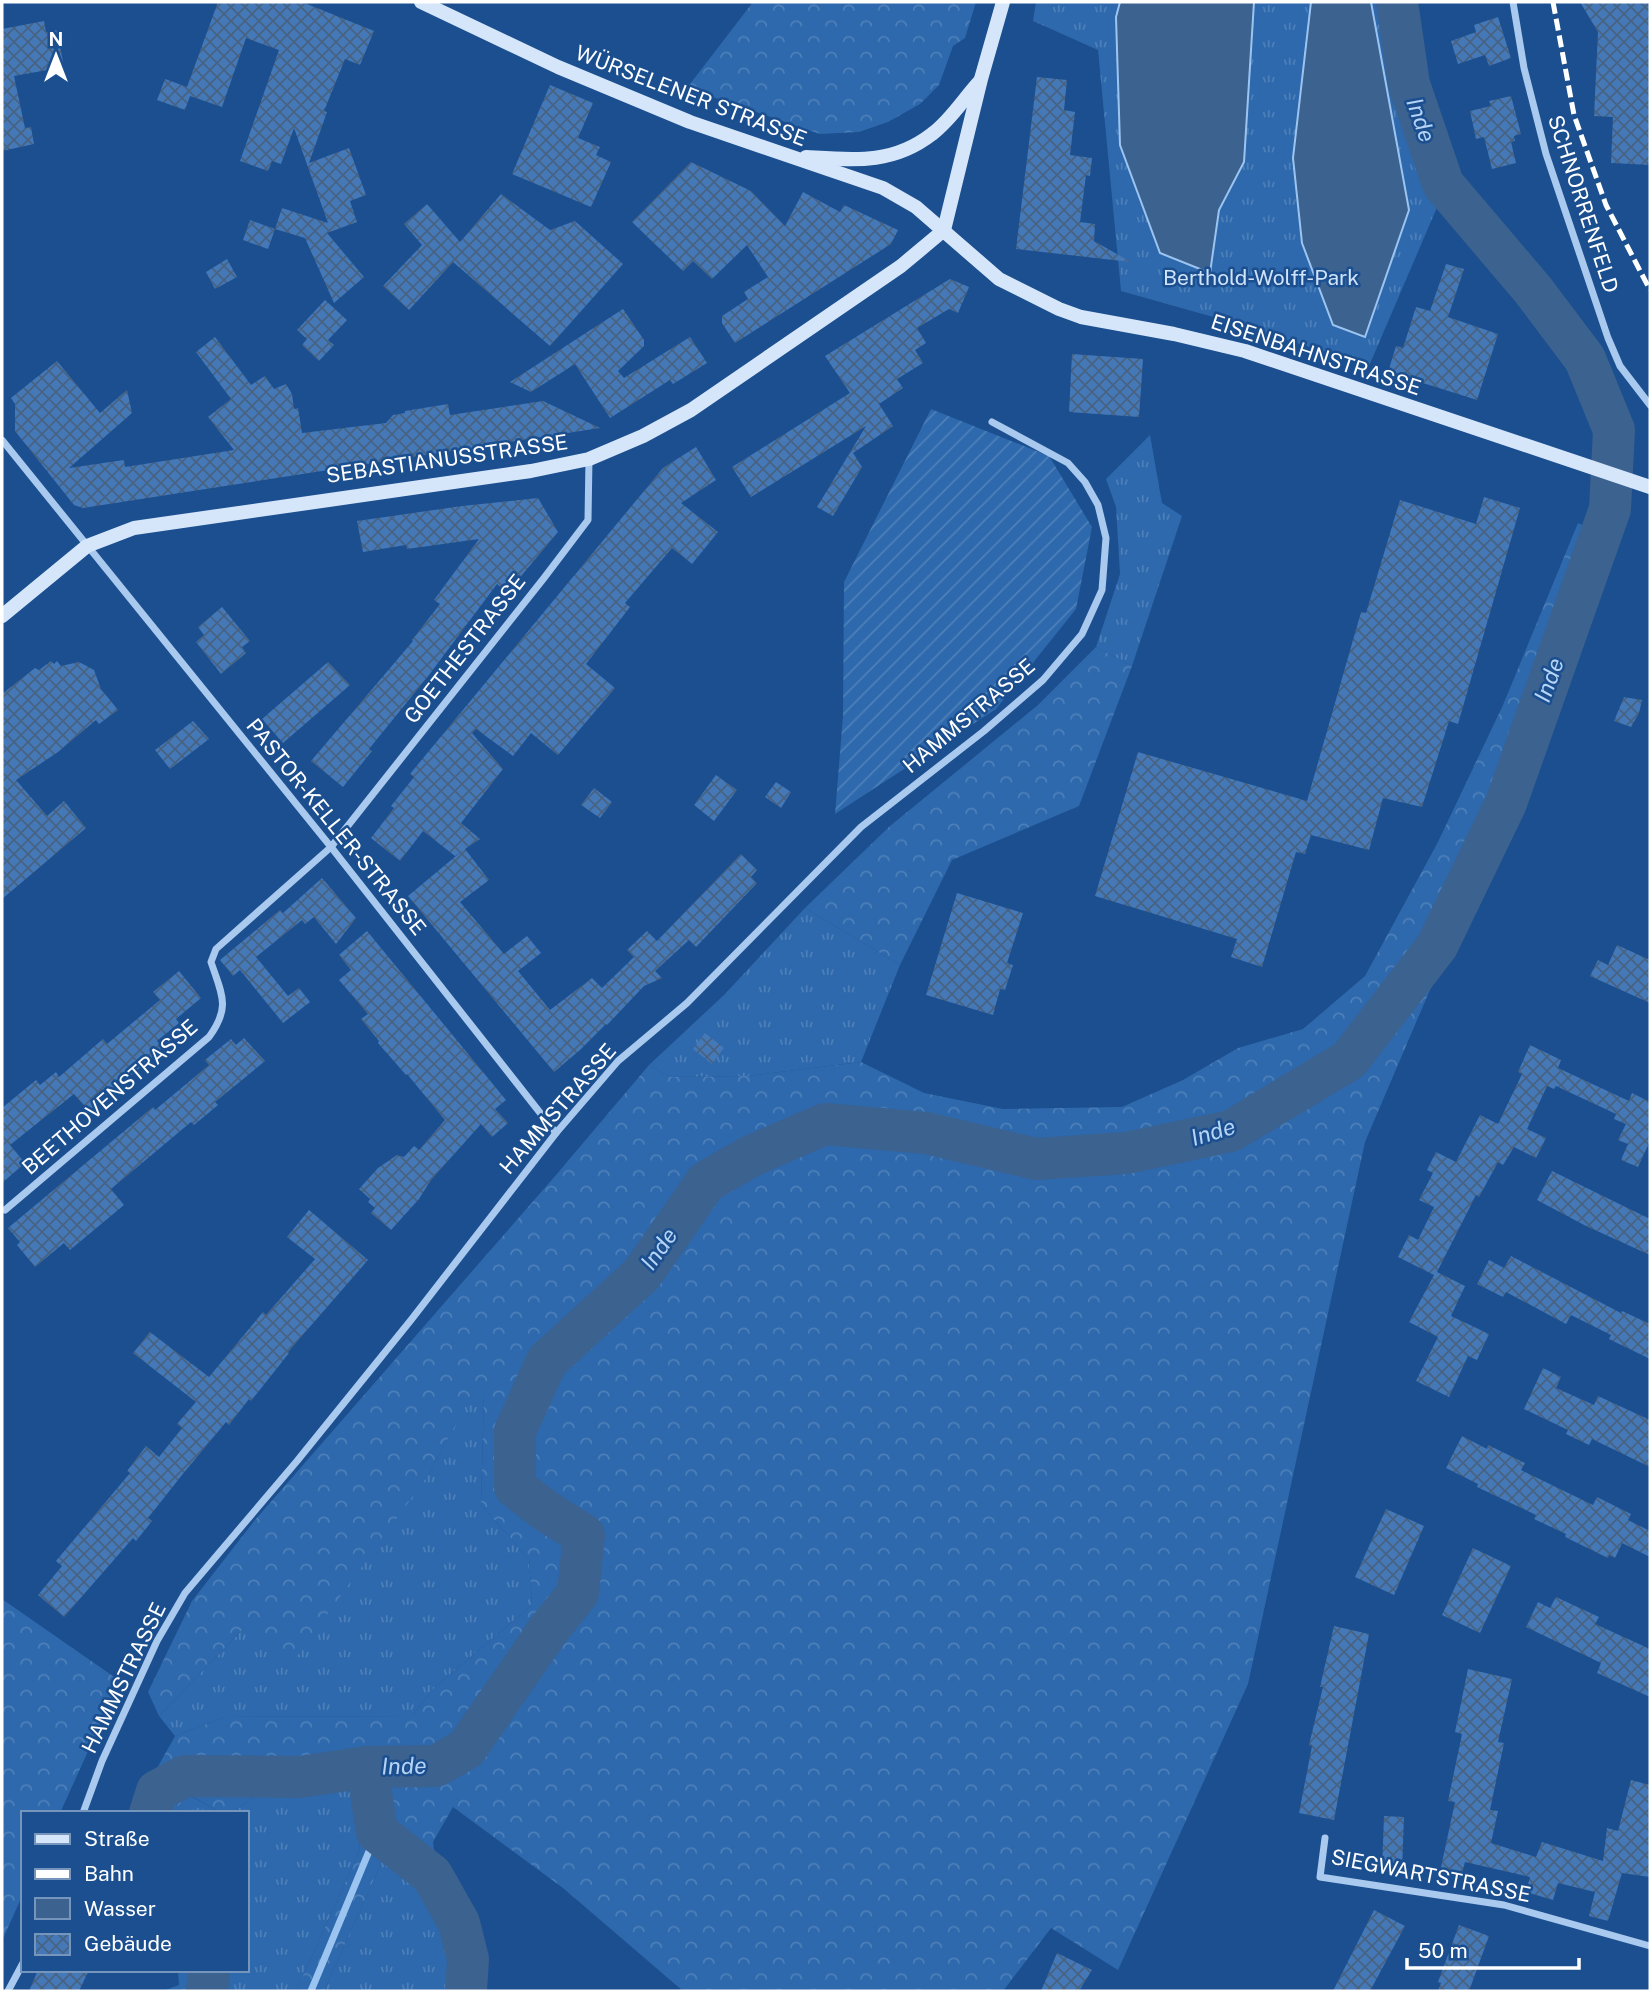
<svg xmlns="http://www.w3.org/2000/svg" width="1652" height="1993" font-family="'Public Sans',sans-serif">
	<defs>
		<pattern id="grass-tufts" width="24" height="20" patternUnits="userSpaceOnUse" patternTransform="scale(1.75)"><rect width="24" height="20" fill="#2e69ad"/><path d="M3 7l-1-3M5 7V3M7 7l1-3M15 17l-1-3M17 17v-4M19 17l1-3" fill="none" stroke="#4d80b9"/></pattern>
		<pattern id="forest-crowns" width="20" height="18" patternUnits="userSpaceOnUse" patternTransform="scale(1.75)"><rect width="20" height="18" fill="#2e69ad"/><path d="M2 6a3 3 0 1 1 6 0M12 15a3 3 0 1 1 6 0" fill="none" stroke="#4d80b9"/></pattern>
		<pattern id="garden-furrows" width="10" height="10" patternUnits="userSpaceOnUse" patternTransform="scale(1.75)"><rect width="10" height="10" fill="#2e69ad"/><path d="M-1 1l2-2M0 10L10 0M9 11l2-2" fill="none" stroke="#4d80b9"/></pattern>
		<pattern id="building-cross-hatch" width="8" height="8" patternUnits="userSpaceOnUse" patternTransform="scale(1.75)"><rect width="8" height="8" fill="#4478b7"/><path d="M0 0l8 8M0 8l8-8" fill="none" stroke="#486282"/></pattern>
	</defs>
	<rect width="100%" height="100%" fill="#1b4f8f"/>
	<!-- grass -->
	<g fill="url(#grass-tufts)">
		<path d="M1036,2H1120L1116,18L1210,272L1219,210L1244,162L1254,2H1311L1293,158L1302,243L1333,325L1409,210L1371,2H1386L1397,65L1438,205L1369,366L1224,320L1121,291L1098,50L1033,21Z"/>
		<path d="M1150,435L1162,503L1182,516L1132,666L1096,647L1120,574L1116,507L1106,479Z"/>
		<path d="M805,908L900,965L861,1062L748,1076L670,1077L649,1065L725,994Z"/>
		<path d="M473,1391H484L481,1505L529,1559L532,1605L433,1689L412,1716L225,1717L175,1736L159,1716L243,1629L429,1474Z"/>
		<path d="M350,1781L360,1850L296,1991H216L220,1970H247V1813H231L258,1794L326,1787Z"/>
		<path d="M185,1793L221,1813H175Z"/>
		<path d="M384,1857L414,1878L423,1873L444,1908L460,1959L459,1991H324Z"/>
	</g>
	<!-- forest -->
	<g fill="url(#forest-crowns)">
		<path d="M753,2H976L965,38L953,46L939,85L920,104L888,122L859,132L820,134L687,88Z"/>
		<path d="M1578,523L1611,538L1579,613L1508,807L1365,1142L1248,1684L1118,1970L1051,1928L1003,1991H683L563,1888L453,1807L433,1842L436,1867L414,1878L384,1857L324,1991H296L360,1850L350,1781L326,1787L258,1794L231,1813H221L186,1793L175,1813H132L175,1736L225,1717L412,1716L433,1689L532,1605L529,1559L481,1505L484,1391L473,1392L429,1474L297,1656L243,1629L159,1716L148,1692L192,1601L255,1520L556,1175L649,1065L670,1077L748,1076L861,1062L924,1093L1003,1109L1122,1107L1183,1080L1238,1048L1303,1029L1365,976L1438,842L1503,705Z"/>
		<path d="M1096,647L1132,666L1079,806L952,860L900,965L805,908L890,826L1038,705Z"/>
		<path d="M2,1599L120,1681L60,1813H23V1894L2,1941Z"/>
		<path d="M178,1970H220L216,1991H163L179,1985Z"/>
	</g>
	<!-- garden -->
	<path fill="url(#garden-furrows)" d="M931,409L1049,456L1092,527L1076,609L996,709L835,814L843,716L844,582Z"/>
	<!-- water -->
	<g fill="#3c6290" stroke="#9cc4f0" stroke-width="2">
		<path d="M1120,2H1254L1244,162L1219,210L1210,273L1160,253L1120,145L1116,17Z"/>
		<path d="M1311,2H1371L1409,210L1365,337L1333,325L1302,243L1293,158Z"/>
	</g>
	<g fill="none" stroke-linecap="round" stroke-linejoin="round">
		<!-- stream -->
		<path stroke="#9cc4f0" stroke-width="7" d="M311,1991L377,1832"/>
		<!-- river -->
		<g stroke="#3c6290" stroke-width="42">
			<path d="M367,1767L377,1832L432,1875L459,1923L468,1959L466,1991"/>
			<path d="M150,1813L157,1791L185,1776L300,1777L367,1767L436,1766L466,1749L549,1629L578,1593L584,1535L546,1511L515,1487V1431L547,1361L642,1274L706,1182L751,1156L825,1124L926,1133L1036,1159L1126,1153L1231,1131L1349,1060L1437,946L1506,803L1610,509L1614,430L1585,359L1533,290L1443,184L1409,84L1397,2"/>
			<path d="M207,1991L209,1970"/>
		</g>
	</g>
	<!-- building -->
	<g fill="url(#building-cross-hatch)">
		<path d="M218,2H302L374,31L360,65L345,59L324,111L327,112L309,163L349,148L366,195L350,201L357,222L327,233L364,277L334,303L305,238L275,229L282,208L328,223L294,128L281,164L272,161L268,171L240,161L279,50L246,38L222,107L190,96L185,110L157,100L165,79L187,87Z"/>
		<path d="M1580,2H1650V165L1611,163L1613,117L1594,116L1598,32Z"/>
		<path d="M1498,17L1511,58L1489,66L1485,55L1458,64L1451,41L1476,32L1474,25Z"/>
		<path d="M44,21L46,32L57,30L64,67L14,76L25,128L31,127L34,144L2,151V29Z"/>
		<path d="M1037,77L1067,80L1064,110L1075,112L1070,155L1092,158L1090,176L1086,175L1080,222L1095,224L1094,241L1131,262L1016,249Z"/>
		<path d="M550,85L593,103L578,138L600,147L596,155L611,162L591,207L512,174Z"/>
		<path d="M1511,96L1521,134L1514,136L1515,141L1511,142L1516,163L1492,169L1484,137L1476,139L1470,111L1491,106L1489,101Z"/>
		<path d="M691,162L751,191L785,226L803,192L840,212L844,205L898,230L891,244L735,343L722,323V316L748,299L744,292L768,277L747,245L712,279L693,261L683,271L632,222Z"/>
		<path d="M501,194L550,230L575,221L623,264L550,346L453,262L409,310L383,286L422,245L404,224L427,204L460,242Z"/>
		<path d="M250,220L275,229L268,249L243,240Z"/>
		<path d="M227,259L237,277L215,289L206,272Z"/>
		<path d="M1446,264L1464,269L1448,317L1498,334L1477,400L1388,372L1396,346L1403,348L1416,307L1430,311Z"/>
		<path d="M950,279L969,287L958,313L949,309L917,328L926,343L915,350L923,363L897,379L903,388L879,404L893,426L853,453L862,467L833,516L817,507L866,426L751,497L732,467L850,393L825,356Z"/>
		<path d="M325,300L347,320L328,340L334,345L319,361L302,345L307,339L297,330Z"/>
		<path d="M623,309L644,340V346L618,371L624,378L690,337L707,363L673,384L670,380L610,418L575,364L531,392L510,382Z"/>
		<path d="M215,337L251,385L265,376L274,389L286,384L292,394L294,409L298,408L302,433L386,423L393,415L405,413V411L448,404L450,415L543,401L600,428L83,508L74,505L15,431V404L11,398L57,361L100,413L127,390L132,413L69,468L124,460L125,467L234,450L208,417L231,399L196,352Z"/>
		<path d="M1072,354L1143,359L1139,417L1069,412Z"/>
		<path d="M696,447L716,480L681,503L718,532L692,564L672,548L625,603L630,607L586,664L615,688L558,755L531,733L513,756L476,729L472,733L503,769L461,823L480,839L465,849L489,880L460,902L504,954L527,936L541,953L518,971L550,1010L592,978L602,988L634,957L627,950L647,931L657,941L741,854L757,870L751,877L757,883L696,947L689,940L655,971L662,978L644,986L607,1025L606,1024L580,1050L554,1072L408,896L462,851L455,856L423,831L400,861L371,838L394,808L391,806L414,777L410,774L663,468Z"/>
		<path d="M1484,497L1520,508L1458,724L1449,721L1422,807L1383,798L1369,850L1311,835L1305,854L1296,852L1262,967L1231,957L1237,939L1095,896L1138,752L1307,801L1361,612L1366,613L1400,500L1476,524Z"/>
		<path d="M538,498L558,532L507,593L497,584L429,675L369,749L372,751L343,787L311,761L413,641L412,640L440,604L434,600L479,539L407,549L406,545L363,552L357,521L462,506Z"/>
		<path d="M222,607L250,641L242,647L246,653L221,674L196,642L204,635L198,627Z"/>
		<path d="M51,661L54,664L57,661L61,666L79,662L94,670L101,689L118,710L99,724L96,720L58,752L16,780L47,816L64,801L86,828L2,899V694L35,668L39,670Z"/>
		<path d="M328,662L350,685L283,743L262,719Z"/>
		<path d="M1624,697L1642,700L1639,713L1631,727L1614,721Z"/>
		<path d="M193,721L209,739L170,769L155,750Z"/>
		<path d="M716,775L737,790L714,821L694,805Z"/>
		<path d="M776,782L791,792L781,808L765,797Z"/>
		<path d="M594,788L612,802L600,818L581,805Z"/>
		<path d="M322,878L356,918L336,944L314,917L305,924L302,920L256,957L288,996L299,988L310,1002L283,1023L240,970L233,976L220,960L280,910L283,913Z"/>
		<path d="M957,893L1023,913L1007,963L1013,965L1005,990L1000,989L993,1015L926,995Z"/>
		<path d="M367,931L506,1100L495,1109L508,1123L492,1137L481,1124L431,1180L419,1199L391,1230L371,1213L375,1208L368,1202L370,1199L359,1189L378,1168L397,1155L404,1157L414,1146L419,1150L445,1120L407,1074L406,1075L378,1043L379,1041L361,1019L368,1014L339,980L351,970L339,955Z"/>
		<path d="M1617,945L1650,960V1003L1590,976L1598,960L1608,965Z"/>
		<path d="M179,971L201,998L176,1019L179,1023L157,1041L163,1048L89,1111L74,1094L10,1145L25,1163L2,1183V1108L36,1080L40,1085L56,1072L59,1077L103,1039L107,1044L160,1000L153,992Z"/>
		<path d="M705,1033L724,1048L712,1064L693,1049Z"/>
		<path d="M244,1038L265,1061L215,1102L218,1105L194,1125L191,1122L111,1189L124,1205L70,1250L64,1243L35,1267L17,1245L20,1242L8,1228L153,1107L155,1110L209,1065L205,1060L231,1039L236,1045Z"/>
		<path d="M1530,1045L1561,1060L1558,1068L1629,1101L1632,1093L1650,1102V1141L1638,1167L1621,1160L1628,1144L1618,1140L1626,1124L1614,1119L1616,1114L1556,1086L1554,1089L1547,1086L1527,1129L1546,1138L1536,1158L1514,1147L1503,1165L1498,1162L1479,1197L1476,1195L1437,1272L1465,1286L1451,1316L1489,1334L1477,1360L1468,1356L1449,1397L1416,1381L1438,1337L1409,1322L1434,1275L1398,1257L1409,1235L1418,1240L1434,1207L1419,1200L1433,1173L1427,1170L1436,1152L1456,1162L1480,1115L1498,1124L1522,1074L1518,1072Z"/>
		<path d="M1552,1171L1650,1219V1255L1586,1226L1537,1200Z"/>
		<path d="M309,1210L368,1260L288,1352L289,1353L251,1401L249,1399L229,1425L226,1422L182,1475L148,1518L152,1521L136,1541L133,1538L64,1617L38,1595L62,1566L56,1561L130,1473L127,1471L146,1446L159,1457L182,1428L177,1424L196,1402L133,1353L150,1332L209,1377L263,1312L266,1315L315,1259L287,1237Z"/>
		<path d="M1511,1256L1621,1313L1622,1311L1650,1324V1359L1609,1339L1611,1335L1571,1315L1566,1324L1506,1292L1503,1297L1477,1284L1489,1260L1504,1268Z"/>
		<path d="M1543,1368L1561,1377L1556,1388L1594,1405L1598,1396L1650,1420V1467L1592,1439L1589,1445L1566,1434L1568,1430L1524,1409Z"/>
		<path d="M1462,1436L1487,1449L1488,1445L1525,1463L1521,1470L1593,1505L1597,1497L1631,1514L1628,1520L1650,1531V1557L1622,1543L1615,1558L1609,1555L1608,1558L1565,1537L1566,1534L1534,1519L1536,1515L1477,1487L1478,1484L1446,1468Z"/>
		<path d="M1386,1509L1424,1526L1394,1595L1355,1577Z"/>
		<path d="M1473,1548L1511,1566L1480,1633L1442,1615Z"/>
		<path d="M1556,1597L1599,1617L1595,1624L1650,1649V1697L1597,1673L1601,1663L1526,1627L1538,1602L1550,1608Z"/>
		<path d="M1334,1626L1369,1634L1334,1820L1299,1813L1312,1746L1309,1745L1323,1687H1320Z"/>
		<path d="M1468,1669L1512,1679L1498,1742L1504,1743L1490,1810L1498,1811L1491,1843L1536,1857L1542,1842L1603,1861L1607,1828L1618,1831L1631,1780L1650,1785V1877L1622,1873L1608,1921L1589,1916L1595,1892L1558,1883L1553,1900L1526,1892L1530,1877L1465,1862L1461,1877L1440,1872L1455,1802L1448,1801L1462,1734L1455,1732Z"/>
		<path d="M1384,1816L1404,1817L1402,1870L1382,1869Z"/>
		<path d="M1374,1910L1405,1926L1370,1991H1333Z"/>
		<path d="M1459,1925L1489,1936L1469,1991H1438L1441,1983L1438,1982Z"/>
		<path d="M1057,1953L1092,1970L1079,1991H1041Z"/>
		<path d="M38,1970H89L79,1991H29Z"/>
	</g>
	<g fill="none" stroke-linecap="round" stroke-linejoin="round">
		<!-- minor -->
		<g stroke="#a9c9ee" stroke-width="7">
			<path d="M1513,2L1524,68L1546,154L1608,338L1620,366L1650,405"/>
			<path d="M2,440L331,847L556,1133"/>
			<path d="M5,1210L209,1037C231,1007 222,995 211,962L216,949L331,847L544,578L588,520L589,459"/>
			<path d="M83,1813L102,1761L157,1641L185,1593L297,1461L411,1320L556,1133L618,1061L687,1003L861,827L984,731L1043,680L1082,634L1102,590L1106,538L1098,505L1085,482L1068,463L992,422"/>
			<path d="M1325,1838L1320,1877L1504,1905L1650,1946"/>
			<path d="M8,1991L23,1963"/>
		</g>
		<!-- secondary -->
		<g stroke="#d6e6fa" stroke-width="14">
			<path d="M421,2L558,67L690,122L883,188L916,207L999,279L1059,309L1081,317L1174,334L1245,351L1650,487"/>
			<path d="M806,157C853,160 892,165 932,134C951,120 964,98 980,81"/>
			<path d="M944,230L981,79L1003,2"/>
			<path d="M2,616L87,546L134,528L531,471L589,459L643,436L691,410L901,266L944,230"/>
		</g>
		<!-- rail -->
		<path stroke="#fff" stroke-width="5" stroke-dasharray="12 5" stroke-linecap="butt" d="M1553,2L1574,115L1606,205L1650,290"/>
	</g>
	<g text-anchor="middle" stroke-width="5" stroke-linejoin="round" paint-order="stroke">
		<!-- street labels -->
		<g font-size="21" fill="#fff" stroke="#1b4f8f">
			<text transform="translate(691 96) rotate(21)" y="7">WÜRSELENER STRASSE</text>
			<text transform="translate(1583 204) rotate(72)" y="7">SCHNORRENFELD</text>
			<text transform="translate(1316 355) rotate(18)" y="7">EISENBAHNSTRASSE</text>
			<text transform="translate(447 459) rotate(-8)" y="7">SEBASTIANUSSTRASSE</text>
			<text transform="translate(465 649) rotate(-52)" y="7">GOETHESTRASSE</text>
			<text transform="translate(969 716) rotate(-40)" y="7">HAMMSTRASSE</text>
			<text transform="translate(336 827) rotate(51)" y="7">PASTOR-KELLER-STRASSE</text>
			<text transform="translate(110 1097) rotate(-41)" y="7">BEETHOVENSTRASSE</text>
			<text transform="translate(558 1109) rotate(-49)" y="7">HAMMSTRASSE</text>
			<text transform="translate(124 1678) rotate(-64)" y="7">HAMMSTRASSE</text>
			<text transform="translate(1431 1876) rotate(11)" y="7">SIEGWARTSTRASSE</text>
		</g>
		<!-- park labels -->
		<g font-size="21" fill="#cfe3fa" stroke="#1b4f8f">
			<text x="1261" y="285">Berthold-Wolff-Park</text>
		</g>
		<!-- water labels -->
		<g font-size="23" font-style="italic" fill="#b5d3f5" stroke="#1b4f8f">
			<text transform="translate(1421 120) rotate(71)" y="8">Inde</text>
			<text transform="translate(1549 680) rotate(-70)" y="8">Inde</text>
			<text transform="translate(1213 1132) rotate(-17)" y="8">Inde</text>
			<text transform="translate(659 1249) rotate(-55)" y="8">Inde</text>
			<text transform="translate(404 1766) rotate(-1)" y="8">Inde</text>
		</g>
	</g>
	<!-- border -->
	<rect width="1652" height="1993" fill="none" stroke="#ffffff" stroke-width="7"/>
	<!-- legend -->
	<rect x="21" y="1811" width="228" height="161" fill="#1b4f8f" stroke="#7695bc" stroke-width="2"/>
	<rect x="35" y="1834" width="35" height="10" fill="#d6e6fa" stroke="#7695bc" stroke-width="2"/>
	<text x="84" y="1846" font-size="21" fill="#ffffff">Straße</text>
	<rect x="35" y="1869" width="35" height="10" fill="#ffffff" stroke="#7695bc" stroke-width="2"/>
	<text x="84" y="1881" font-size="21" fill="#ffffff">Bahn</text>
	<rect x="35" y="1898" width="35" height="21" fill="#3c6290" stroke="#7695bc" stroke-width="2"/>
	<text x="84" y="1916" font-size="21" fill="#ffffff">Wasser</text>
	<rect x="35" y="1934" width="35" height="21" fill="url(#building-cross-hatch)" stroke="#7695bc" stroke-width="2"/>
	<text x="84" y="1951" font-size="21" fill="#ffffff">Gebäude</text>
	<!-- north arrow -->
	<g transform="translate(56 56)" stroke="#1b4f8f" stroke-width="5" paint-order="stroke">
	<path d="M0-5L12 26L0 18L-12 26Z" fill="#ffffff"/>
	<text y="-10" font-size="19" font-weight="bold" text-anchor="middle" fill="#ffffff">N</text>
	</g>
	<!-- scale -->
	<path d="M1407 1958v10h172v-10" fill="none" stroke="#ffffff" stroke-width="3.5"/>
	<text x="1418" y="1958" font-size="21" fill="#ffffff" stroke="#1b4f8f" stroke-width="5" paint-order="stroke">50 m</text>
</svg>
